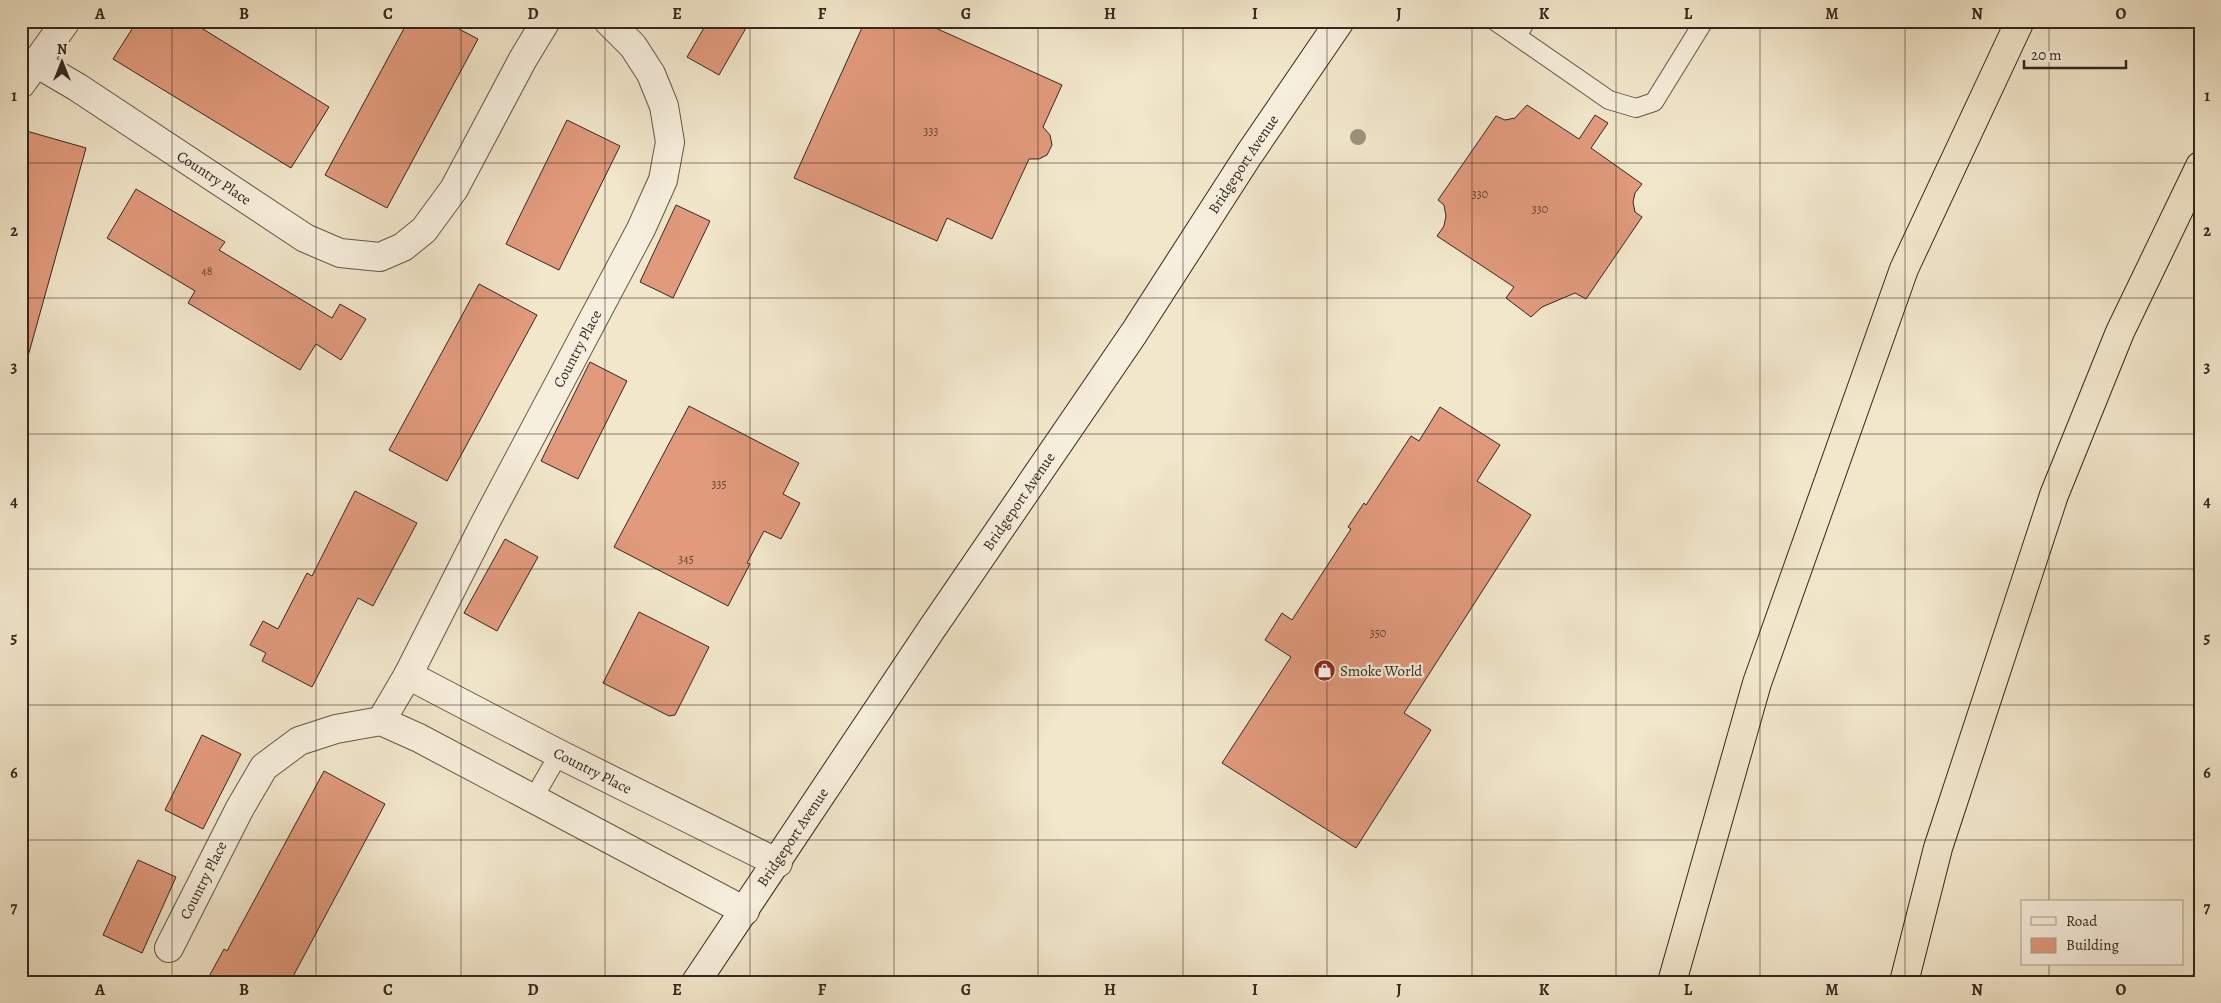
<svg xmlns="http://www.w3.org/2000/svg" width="2221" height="1003" font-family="Alegreya,serif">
	<rect width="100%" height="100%" fill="#f2e7cb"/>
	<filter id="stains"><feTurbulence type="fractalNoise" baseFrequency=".004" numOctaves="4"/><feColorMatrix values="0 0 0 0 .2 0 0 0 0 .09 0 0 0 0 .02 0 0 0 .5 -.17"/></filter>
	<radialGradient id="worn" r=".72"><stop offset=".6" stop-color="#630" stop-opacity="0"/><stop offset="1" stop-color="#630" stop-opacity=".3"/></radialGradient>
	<!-- building -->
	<g fill="#e19a7c" stroke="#35271f">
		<path d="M137,21H190L329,107L291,168L113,59Z"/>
		<path d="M408,21H463L459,29L478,39L387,208L325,175Z"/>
		<path d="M708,21H750L719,75L687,57Z"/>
		<path d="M865,21H920L1062,85L1043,127L1050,135L1052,145L1047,155L1039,159H1029L992,239L947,218L937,241L794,178Z"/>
		<path d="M1527,105L1579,139L1595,115L1608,123L1591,148L1642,184L1635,193L1633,202L1635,212L1642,217L1586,299L1575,293L1542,307L1531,317L1506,298L1514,287L1437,236L1444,226L1446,216L1444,205L1438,200L1496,116L1505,120L1515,118Z"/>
		<path d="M567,120L620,146L559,270L506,244Z"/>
		<path d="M23,130L86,148L25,367L21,366Z"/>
		<path d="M136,189L225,242L219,250L332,318L340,304L366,319L341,360L316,344L300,370L188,303L195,291L107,238Z"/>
		<path d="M676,205L710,221L673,298L640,282Z"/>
		<path d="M479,284L537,315L447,481L389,450Z"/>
		<path d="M590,362L627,381L578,479L541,461Z"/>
		<path d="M689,406L799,463L783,494L800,503L781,539L764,531L747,563L750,564L728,606L614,547Z"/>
		<path d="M1440,407L1500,445L1477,481L1531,515L1404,713L1431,730L1356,848L1222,763L1291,657L1265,640L1282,613L1292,620L1351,529L1348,527L1364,503L1366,505L1411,436L1419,441Z"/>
		<path d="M355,491L417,523L373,606L358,598L312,687L262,661L266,653L250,645L263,621L278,629L307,573L312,576Z"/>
		<path d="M505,539L538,557L497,631L464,613Z"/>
		<path d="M639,612L709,647L675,715L669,716L603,683Z"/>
		<path d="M202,735L241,754L203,829L165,810Z"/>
		<path d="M324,771L385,804L290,982H206L224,949L227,951Z"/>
		<path d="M138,860L176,877L142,953L103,935Z"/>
		<path d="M2200,951V982H2191Z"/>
	</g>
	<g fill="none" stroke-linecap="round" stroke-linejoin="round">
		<defs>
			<g id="service">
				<path d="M1495,21L1609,100L1636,108L1654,102L1704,21"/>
				<path d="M1517,36L1526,21"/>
				<path d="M533,799L559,754"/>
			</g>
			<g id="minor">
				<path id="s1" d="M36,63L77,87L305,238L340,253L380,257L403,247L424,230L454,189L523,59L546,21"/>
				<path d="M21,84L66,21"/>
				<path id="s2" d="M408,675L559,754L778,863"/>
				<path id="s3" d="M381,721L408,675L485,523L641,229L663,180L670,142L664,106L651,74L633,46L608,21"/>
				<path id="s4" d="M169,948L240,808L264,767L299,741L336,729L381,721L419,738L745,911"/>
			</g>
			<g id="secondary">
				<path id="s5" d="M696,982L931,630L1134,333L1248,156L1340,21"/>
			</g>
			<g id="motorway">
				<path d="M1672,982L1757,683L1904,269L2020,21"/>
				<path d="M1904,982L1938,848L2054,495L2120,332L2200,166"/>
			</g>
		</defs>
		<!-- service casing -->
		<use href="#service" stroke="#64574a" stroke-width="20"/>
		<!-- minor casing -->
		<use href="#minor" stroke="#64574a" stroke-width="30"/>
		<!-- secondary casing -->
		<use href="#secondary" stroke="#35271f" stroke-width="30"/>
		<!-- motorway casing -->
		<use href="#motorway" stroke="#35271f" stroke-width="30"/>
		<!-- service -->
		<use href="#service" stroke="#f7efdd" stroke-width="18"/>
		<!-- minor -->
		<use href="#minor" stroke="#f7efdd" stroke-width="28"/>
		<!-- secondary -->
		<use href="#secondary" stroke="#f7efdd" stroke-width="28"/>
		<!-- motorway -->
		<use href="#motorway" stroke="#f2e7cb" stroke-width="28"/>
	</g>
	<!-- trees -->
	<circle fill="#9c937d" cx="1358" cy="137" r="8"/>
	<!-- grid -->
	<path fill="none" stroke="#35271f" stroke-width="1" stroke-opacity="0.55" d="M172,21V982M316,21V982M461,21V982M605,21V982M750,21V982M894,21V982M1038,21V982M1183,21V982M1327,21V982M1472,21V982M1616,21V982M1760,21V982M1905,21V982M2049,21V902M21,163H2200M21,298H2200M21,434H2200M21,569H2200M21,705H2200M21,840H2200M2049,964V982"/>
	<!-- icons -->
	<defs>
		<symbol id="shop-disc" viewBox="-11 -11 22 22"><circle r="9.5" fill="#8f2418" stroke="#f7efdd"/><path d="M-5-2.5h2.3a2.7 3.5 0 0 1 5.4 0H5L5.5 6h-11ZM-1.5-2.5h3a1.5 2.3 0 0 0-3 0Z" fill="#fff"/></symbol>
	</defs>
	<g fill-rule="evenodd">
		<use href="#shop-disc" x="1312" y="658" width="25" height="25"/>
	</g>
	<g text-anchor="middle" stroke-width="4.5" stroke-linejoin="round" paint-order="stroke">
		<!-- number labels -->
		<g font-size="12" fill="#604436">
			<text x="931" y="135">333</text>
			<text x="1480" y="198">330</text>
			<text x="1540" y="213">330</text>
			<text x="207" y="275">48</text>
			<text x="719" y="488">335</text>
			<text x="686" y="563">345</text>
			<text x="1378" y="637">350</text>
		</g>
		<!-- street labels -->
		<g font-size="15" fill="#35271f" stroke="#f7efdd">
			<text dy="5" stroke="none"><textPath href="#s5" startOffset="984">Bridgeport Avenue</textPath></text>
			<text dy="5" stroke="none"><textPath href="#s1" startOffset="212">Country Place</textPath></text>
			<text dy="5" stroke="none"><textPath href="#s3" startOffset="421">Country Place</textPath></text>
			<text dy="5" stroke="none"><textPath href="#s5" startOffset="579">Bridgeport Avenue</textPath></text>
			<text dy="5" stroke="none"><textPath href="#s2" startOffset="208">Country Place</textPath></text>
			<text dy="5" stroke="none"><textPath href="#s5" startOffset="174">Bridgeport Avenue</textPath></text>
			<text dy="5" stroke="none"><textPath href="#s4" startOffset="76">Country Place</textPath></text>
		</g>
		<!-- poi labels -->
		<g font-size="15" fill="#35271f" stroke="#f7efdd" text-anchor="start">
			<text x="1340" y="676">Smoke World</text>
		</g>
	</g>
	<!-- margin -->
	<rect width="2221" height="1003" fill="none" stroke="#f2e7cb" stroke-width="55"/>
	<!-- legend -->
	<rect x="2021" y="900" width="162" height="65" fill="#f7efdd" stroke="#a99f91"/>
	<rect x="2031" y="917" width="25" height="8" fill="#f7efdd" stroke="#a99f91"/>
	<text x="2066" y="926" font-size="15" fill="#35271f">Road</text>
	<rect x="2031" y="938" width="25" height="15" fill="#e19a7c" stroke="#a99f91"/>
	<text x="2066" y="950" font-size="15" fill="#35271f">Building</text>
	<!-- north arrow -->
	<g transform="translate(62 62)" stroke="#f7efdd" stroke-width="4" paint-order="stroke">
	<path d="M0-4L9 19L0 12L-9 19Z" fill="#35271f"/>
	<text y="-8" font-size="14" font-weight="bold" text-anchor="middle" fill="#35271f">N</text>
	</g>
	<!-- scale -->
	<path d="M2024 60v8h102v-8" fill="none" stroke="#35271f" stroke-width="2.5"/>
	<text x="2031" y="60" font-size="15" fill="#35271f" stroke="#f7efdd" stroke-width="4" paint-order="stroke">20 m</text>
	<rect x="28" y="28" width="2166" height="948" fill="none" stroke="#35271f" stroke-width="2"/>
	<g font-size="16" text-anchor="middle" font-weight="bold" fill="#35271f">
		<text x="100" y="19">A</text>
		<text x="244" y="19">B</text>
		<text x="388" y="19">C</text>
		<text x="533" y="19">D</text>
		<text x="677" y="19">E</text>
		<text x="822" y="19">F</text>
		<text x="966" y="19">G</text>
		<text x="1110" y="19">H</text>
		<text x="1255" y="19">I</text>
		<text x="1399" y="19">J</text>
		<text x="1544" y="19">K</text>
		<text x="1688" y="19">L</text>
		<text x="1832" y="19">M</text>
		<text x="1977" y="19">N</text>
		<text x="2121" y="19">O</text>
		<text x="14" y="101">1</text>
		<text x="2207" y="101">1</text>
		<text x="14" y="236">2</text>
		<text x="2207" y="236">2</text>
		<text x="14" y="372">3</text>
		<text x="2207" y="372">3</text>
		<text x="14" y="507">4</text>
		<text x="2207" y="507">4</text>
		<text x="14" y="643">5</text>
		<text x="2207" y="643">5</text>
		<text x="14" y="778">6</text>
		<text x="2207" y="778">6</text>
		<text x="14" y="913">7</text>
		<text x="2207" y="913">7</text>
		<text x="100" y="995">A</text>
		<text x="244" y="995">B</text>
		<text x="388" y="995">C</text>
		<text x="533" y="995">D</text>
		<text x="677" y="995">E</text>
		<text x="822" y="995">F</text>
		<text x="966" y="995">G</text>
		<text x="1110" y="995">H</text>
		<text x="1255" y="995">I</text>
		<text x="1399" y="995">J</text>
		<text x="1544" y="995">K</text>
		<text x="1688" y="995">L</text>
		<text x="1832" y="995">M</text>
		<text x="1977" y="995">N</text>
		<text x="2121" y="995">O</text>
	</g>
	<rect width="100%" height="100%" filter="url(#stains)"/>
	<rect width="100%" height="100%" fill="url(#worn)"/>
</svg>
